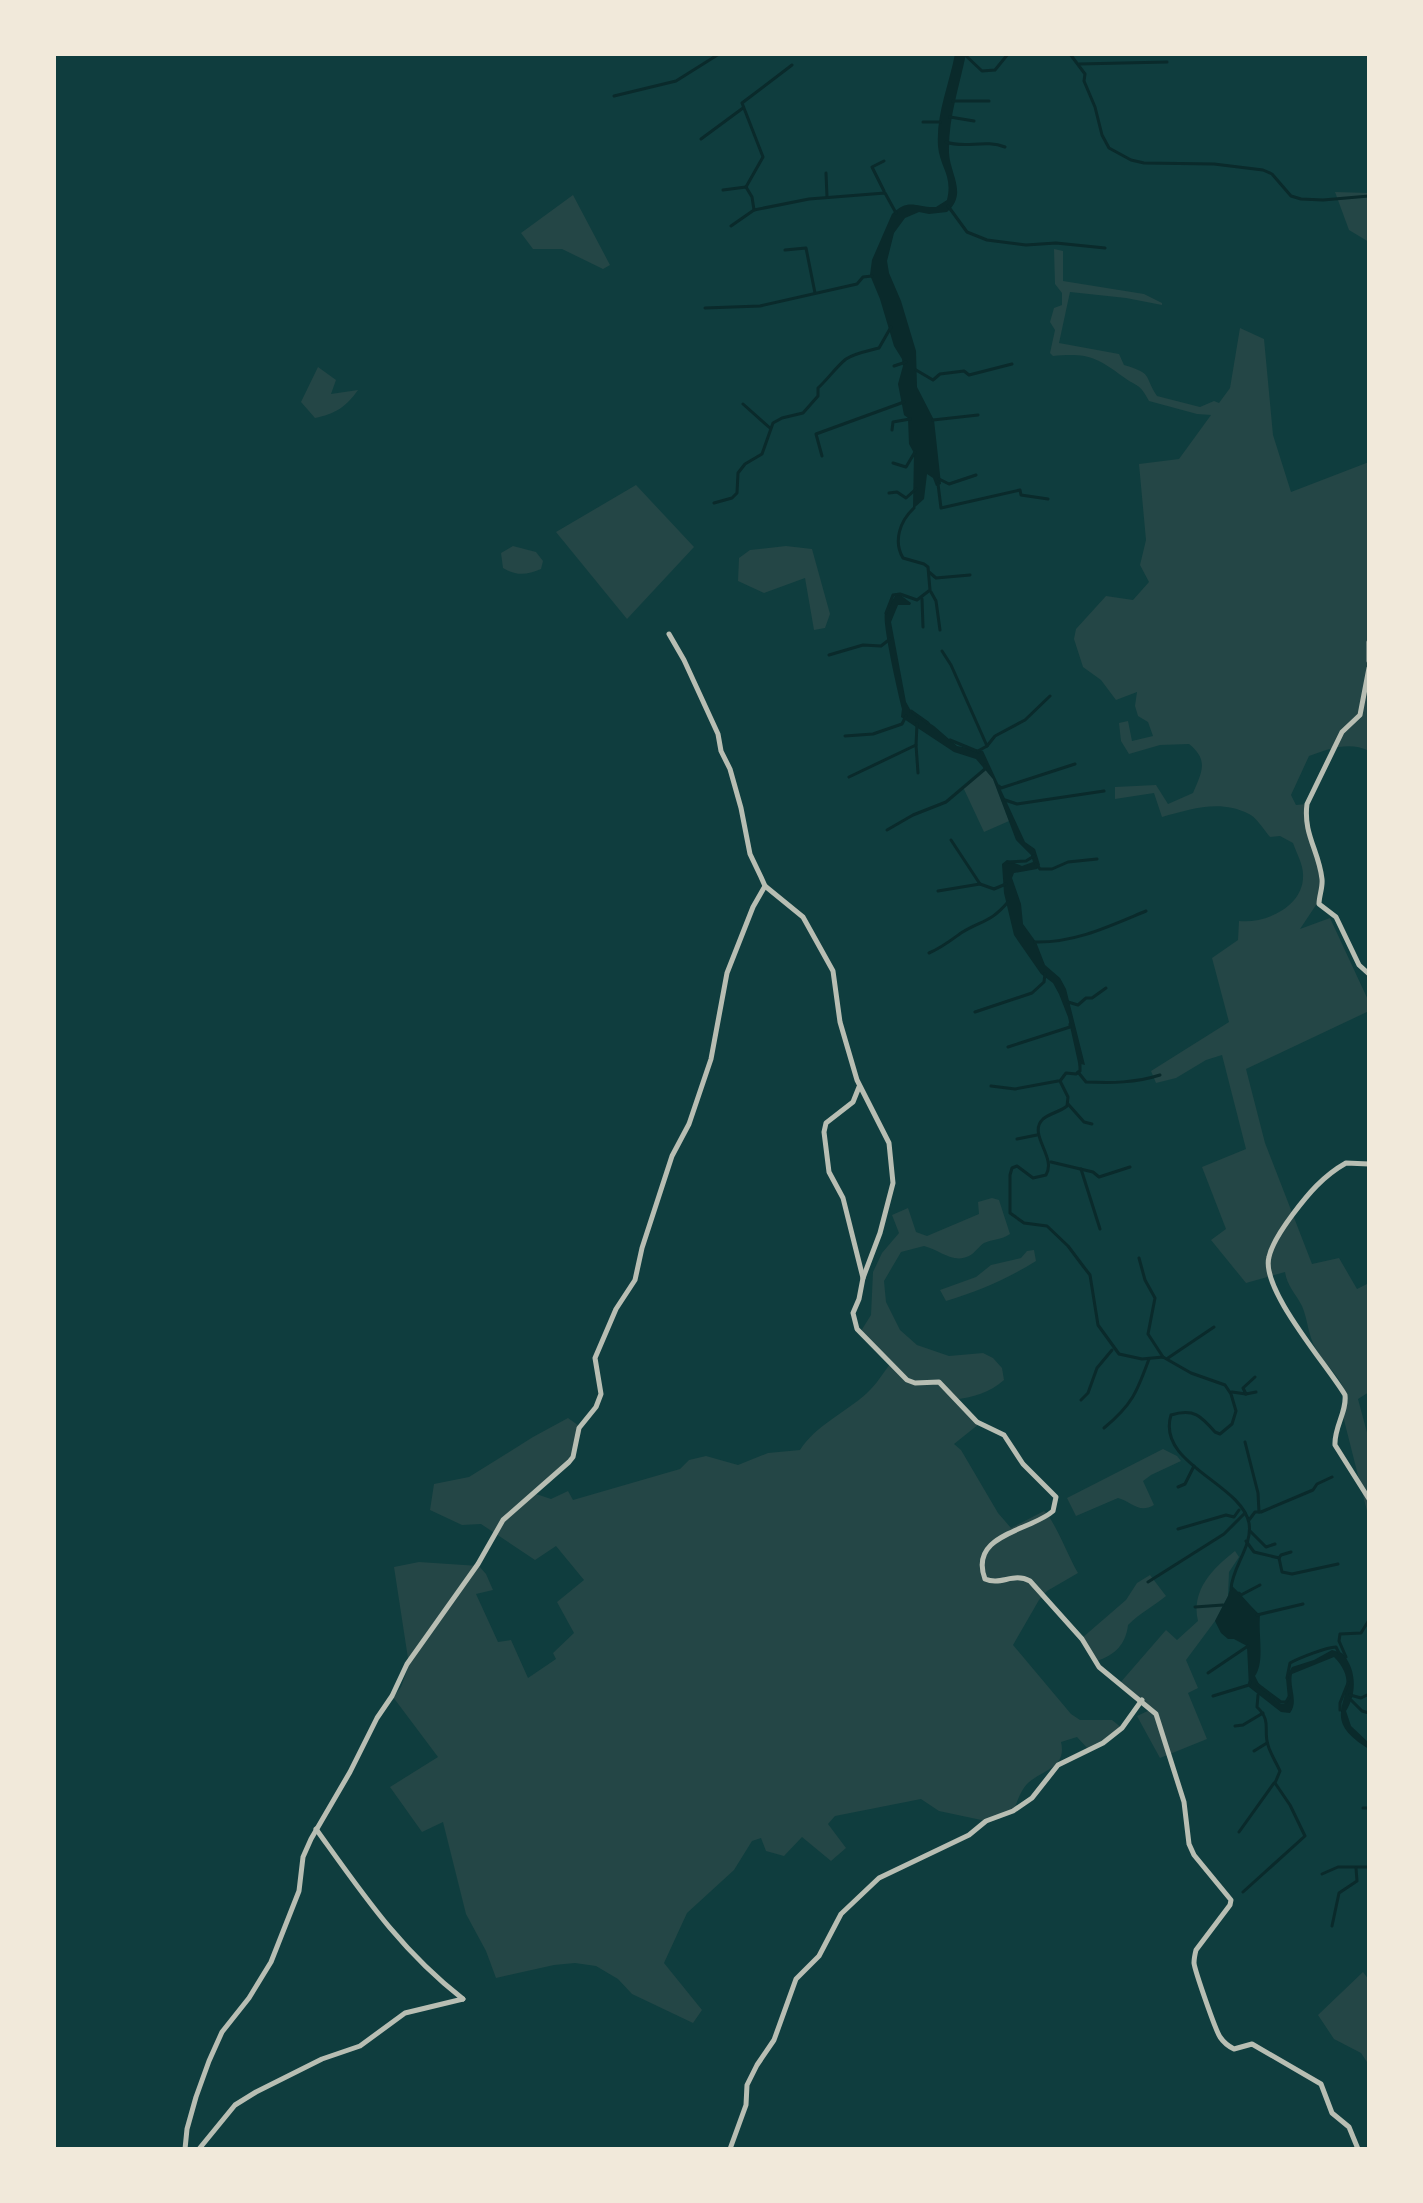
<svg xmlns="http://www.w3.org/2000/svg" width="1423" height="2203" font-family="Merriweather,serif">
	<rect width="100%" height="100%" fill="#0f3d3e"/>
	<!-- green -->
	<g fill="#244646">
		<path d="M1335,192L1369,193V242L1349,230Z"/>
		<path d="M573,195L610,265L603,269L562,249H533L521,233Z"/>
		<path d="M1054,249L1063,251V281L1144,294L1162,303V305L1126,298L1070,292L1059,343L1119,354L1124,365C1154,374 1143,375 1157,396L1200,407L1214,401L1219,403L1230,388L1240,328L1264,339L1273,435L1291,492L1369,462V751C1349,741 1329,749 1309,756L1291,795L1296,805L1307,804L1310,837L1323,874L1322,896L1300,929L1330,918L1369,1002V1011L1246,1069L1265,1143L1312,1264L1339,1258L1357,1289L1369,1283V1392L1358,1399L1369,1440V1519L1343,1416C1357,1389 1328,1370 1316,1349C1308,1336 1308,1320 1302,1306C1296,1294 1287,1286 1285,1272L1246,1283L1211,1240L1226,1229L1202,1167L1246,1149L1222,1055L1206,1060L1176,1078L1156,1083L1151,1071L1229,1022L1212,958L1238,940L1239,921C1266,924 1305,906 1303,874C1303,864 1296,852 1293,843L1280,836L1270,837C1264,830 1257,818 1249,814C1220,799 1191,809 1162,817L1154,793L1115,799V787L1156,785L1168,804L1193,793C1202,772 1209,760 1189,744L1160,745L1129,754L1121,741L1119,723L1128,721L1132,741L1153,736L1148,722L1138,716L1135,706L1137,692L1116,700L1101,680L1083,667L1074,639L1076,629L1106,596L1133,600L1149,582L1140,565L1146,540L1139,464L1179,459L1211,415L1197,414L1149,401C1139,382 1138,388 1122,376C1096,357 1087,353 1053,356L1050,353L1055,330L1050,322L1054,308L1062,305V293L1055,284Z"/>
		<path d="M318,367L336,380L331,394L358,390C346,407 335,414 315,418L301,402Z"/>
		<path d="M636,485L694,547L627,619L556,532Z"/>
		<path d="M513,546L536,552L543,561L541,569C527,575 516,576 503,568L501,553Z"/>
		<path d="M786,546L812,549L830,614L825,628L814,630L805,578L764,593L738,581L739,558L750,550Z"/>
		<path d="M985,769L993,779L1009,821L984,832L963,787Z"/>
		<path d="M992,1198L999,1200L1010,1234C1001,1240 993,1239 984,1243C979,1246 975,1253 969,1256C953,1264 940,1250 924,1246L901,1252L884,1281L886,1302L900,1330L917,1345L949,1356L983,1353L993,1358L1002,1368L1004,1380C989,1393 974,1397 953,1400L979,1424L954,1444L961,1450L998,1513L1011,1528L1044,1511C1054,1519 1069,1558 1078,1573L1047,1591L1039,1600L1013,1645L1071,1714L1080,1720H1112L1122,1728L1089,1750L1077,1737L1061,1742C1067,1768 1044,1769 1028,1783C1021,1789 1017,1803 1013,1811L986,1821L939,1811L921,1799L835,1816L828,1824L846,1848L831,1861L802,1837L784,1856L766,1851L761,1838L752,1841L734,1870L687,1913L664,1963L702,2010L693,2023L632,1994L618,1979L596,1966L575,1963L554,1965L496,1978L486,1951L466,1914L443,1822L422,1832L390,1787L438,1757L393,1697L401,1687L409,1665L394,1567L419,1562L479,1566L486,1574L493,1590L476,1594L498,1642L511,1640L528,1678L556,1659L553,1653L574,1633L557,1602L584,1580L556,1546L535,1560L481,1524L462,1525L430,1510L434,1484L469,1477L533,1437L568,1418L582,1428C576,1458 557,1473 536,1494L551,1499L568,1491L573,1500L680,1469L689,1460L706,1456L738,1465L768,1453L800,1450C816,1425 845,1413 867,1393C876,1385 883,1373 891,1363L861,1331L871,1315L873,1272L882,1253L899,1233L892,1215L908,1208L916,1232L927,1236L979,1214L978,1202Z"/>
		<path d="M1034,1250L1036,1261C1007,1279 979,1291 946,1301L940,1290L976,1277L991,1265L1021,1258L1027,1251Z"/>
		<path d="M1163,1449L1177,1456L1181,1461L1151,1475L1143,1481L1154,1505C1139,1514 1132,1502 1118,1498L1076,1516L1067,1498Z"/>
		<path d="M1235,1551L1239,1557L1229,1572L1228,1596L1215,1621L1186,1660L1198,1688L1188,1693L1207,1739L1160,1758L1137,1716L1152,1709L1120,1683L1166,1630L1177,1640L1198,1621C1191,1590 1212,1569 1235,1551Z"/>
		<path d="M1150,1575L1166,1596C1153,1607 1141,1612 1128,1625C1126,1644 1115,1655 1097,1661L1082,1638L1126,1600L1137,1583Z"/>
		<path d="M1363,1972L1369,1980V2065L1361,2053L1334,2039L1318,2015Z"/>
	</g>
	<!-- water -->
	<g fill="#0a2a2b">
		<path d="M955,54H966C959,88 948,119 949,153C950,174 968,194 947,212L929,214L919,212L905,218L894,233L887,261L889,273L901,301L916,351L917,387L934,420L941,484L936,486L933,478L927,474L924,499L913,509L914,453L909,444L908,418L904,415L898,384L903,366L902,359L894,346L880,299L870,275L872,260L892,214C909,197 916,208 936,207L947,200C953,175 940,168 938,146C936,114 949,85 955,54Z"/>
		<path d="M899,594L911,603L910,605H898L891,622L906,702L911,711L934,726L957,746L983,751L1025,842L1035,849L1040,865L1037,869L1014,873L1012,878L1021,904L1023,924L1036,942L1045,965L1060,978L1066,989L1085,1065L1081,1064L1079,1067L1068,1017L1059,994L1053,983L1041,974L1014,935L1004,893L1002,864L1007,860L1022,866L1033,862L1031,855L1016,840L993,779L976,759L954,752L901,717L902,709C898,693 882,624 885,613C887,608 892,601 895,596Z"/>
		<path d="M1231,1585C1242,1595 1249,1605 1260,1615C1258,1636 1265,1661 1255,1676L1261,1688L1281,1704H1284L1288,1699L1286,1678L1292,1667L1314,1660L1332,1650L1342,1653C1357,1669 1357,1694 1346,1711L1351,1726L1369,1743V1749C1308,1713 1371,1694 1334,1657L1292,1674C1289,1688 1299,1701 1290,1713L1281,1712L1249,1687L1247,1646L1234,1639H1228L1221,1633L1215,1621L1228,1596Z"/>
	</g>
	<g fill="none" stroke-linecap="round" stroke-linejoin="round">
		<!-- stream -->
		<g stroke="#0a2a2b" stroke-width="3">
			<path d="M964,54L982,71L995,70L1008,54"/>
			<path d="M1070,54L1085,74L1084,81L1095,107L1102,135L1109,148L1131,160L1144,163L1214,164L1263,170L1272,174L1291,196L1301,199L1323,200L1369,196"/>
			<path d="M1079,64L1167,62"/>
			<path d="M614,96L676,81L719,54"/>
			<path d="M953,101H989"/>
			<path d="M950,117L974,121"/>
			<path d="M923,122H940"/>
			<path d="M701,139L743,108"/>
			<path d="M946,142C965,149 985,139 1005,147"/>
			<path d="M884,161L872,167L884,191"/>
			<path d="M826,173L827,197"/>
			<path d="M723,190L746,187"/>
			<path d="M948,206L967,232L987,240L1026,245L1056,243L1105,248"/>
			<path d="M754,210L752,197L746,187L763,157L742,103L792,65"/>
			<path d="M731,226L754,210L809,199L885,193L896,213"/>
			<path d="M785,250L806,248L815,293"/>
			<path d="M705,308L760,306L857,284L863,277L872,276"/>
			<path d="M894,366L906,362"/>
			<path d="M916,370L933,380L940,374L964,371L969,375L1012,364"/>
			<path d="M743,404L770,428"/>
			<path d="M933,420L978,415"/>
			<path d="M892,430L893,422L910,419"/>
			<path d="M822,456L816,434L904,402"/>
			<path d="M893,463L906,467L915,452"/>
			<path d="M939,479L949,484L976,475"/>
			<path d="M938,484L941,508L1020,490L1021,495L1048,499"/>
			<path d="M889,493L897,492L906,498L916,489"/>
			<path d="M714,503L732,498L737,493L738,473L745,464L762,454L773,423L782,418L803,413L818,396V388C827,380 837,366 846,359C855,353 868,351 879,348L891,327"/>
			<path d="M929,572L936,578L970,575"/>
			<path d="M931,592L936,601L940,630"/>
			<path d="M922,599L923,627"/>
			<path d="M886,613L893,595L900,594L917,600L930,590L928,567L924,564L903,558C893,541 900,521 914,508"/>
			<path d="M942,651L951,665L987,746"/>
			<path d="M829,655L863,645L881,646L890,639"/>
			<path d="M911,711L928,723"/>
			<path d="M845,736L873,734L902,724L906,716"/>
			<path d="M950,740L979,752"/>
			<path d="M916,745L918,773"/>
			<path d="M978,751L987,746L995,736L1025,720L1050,696"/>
			<path d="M849,777L916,745L917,724"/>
			<path d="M999,786L1001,788L1075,764"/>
			<path d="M1005,800L1017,804L1104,791"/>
			<path d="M887,830L913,815L946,802L985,769V765"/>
			<path d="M951,840L980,884L994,889L1006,884"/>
			<path d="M1008,862L1026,861L1034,856"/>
			<path d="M1036,864L1040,869H1052L1068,862L1097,859"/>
			<path d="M938,891L980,884"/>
			<path d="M1035,942C1075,943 1110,926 1146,911"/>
			<path d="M929,953C941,948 950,941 961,933C982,920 990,923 1008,902"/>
			<path d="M1068,1002L1078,1005L1086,998H1092L1106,988"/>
			<path d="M975,1012L1032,993L1044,982L1045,974"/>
			<path d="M1008,1047L1070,1027V1024"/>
			<path d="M1080,1062V1071L1076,1074L1066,1073L1060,1081L1068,1097L1067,1106C1060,1112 1050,1113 1043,1119C1027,1134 1057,1157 1046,1175L1033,1178L1017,1166L1012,1168L1010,1175V1213L1024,1223L1047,1226L1068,1246L1083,1266L1090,1275L1098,1325L1119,1354L1142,1359L1163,1357L1191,1373L1225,1385L1231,1394L1236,1411L1232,1424L1220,1434L1215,1432C1201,1416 1194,1408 1171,1415C1156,1464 1241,1483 1249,1523C1253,1546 1232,1567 1231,1589"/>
			<path d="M1078,1072L1086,1082C1112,1083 1135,1083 1160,1075"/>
			<path d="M991,1086L1015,1089L1058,1081"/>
			<path d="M1068,1104L1084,1122L1092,1124"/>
			<path d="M1017,1139L1037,1135"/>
			<path d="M1051,1162L1093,1172L1099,1177L1130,1167"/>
			<path d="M1081,1169L1100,1229"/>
			<path d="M1139,1258L1145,1280L1155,1298L1148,1334L1163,1357"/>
			<path d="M1168,1358L1214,1327"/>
			<path d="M1232,1392L1246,1394L1256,1392"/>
			<path d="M1246,1394L1243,1388L1255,1377"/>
			<path d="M1081,1400L1088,1393L1097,1368L1112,1350"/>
			<path d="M1104,1428C1132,1405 1137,1392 1149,1359"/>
			<path d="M1245,1442L1258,1493L1259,1512"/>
			<path d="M1178,1487L1185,1484L1194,1466"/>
			<path d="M1249,1520L1255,1512H1261L1313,1490L1317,1484L1332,1477"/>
			<path d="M1178,1529L1226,1515L1234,1517L1239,1510"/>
			<path d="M1250,1531L1266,1547L1275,1544"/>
			<path d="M1246,1541L1254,1552L1279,1558L1282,1572L1292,1574L1338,1564"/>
			<path d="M1279,1558L1281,1555L1291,1552"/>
			<path d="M1148,1582L1224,1534L1245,1513"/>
			<path d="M1239,1593L1241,1595L1260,1585"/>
			<path d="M1195,1607L1223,1605"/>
			<path d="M1257,1615L1303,1604"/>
			<path d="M1346,1657L1339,1641L1340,1634L1361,1633L1369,1620"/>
			<path d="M1208,1673L1248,1646"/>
			<path d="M1287,1678L1290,1663C1299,1658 1327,1647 1336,1647L1339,1653"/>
			<path d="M1257,1684L1281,1702H1286L1289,1697"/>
			<path d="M1350,1695L1361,1698L1369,1694"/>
			<path d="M1213,1696L1249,1685L1250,1682"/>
			<path d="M1351,1700L1362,1711L1369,1713"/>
			<path d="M1340,1710V1703L1348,1683"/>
			<path d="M1235,1726L1243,1725L1263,1713"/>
			<path d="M1254,1751L1267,1743"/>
			<path d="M1363,1808H1369"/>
			<path d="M1239,1832L1274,1783"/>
			<path d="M1322,1874L1338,1867H1369"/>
			<path d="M1243,1892L1305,1836L1290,1805L1275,1783L1280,1771C1276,1762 1270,1753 1268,1745C1263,1730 1272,1721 1257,1707L1258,1695"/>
			<path d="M1332,1926L1339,1893L1357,1881L1356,1868"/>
		</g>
		<!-- minor -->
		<g stroke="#b8beb3" stroke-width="5">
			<path d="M669,634L684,660L718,734L721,751L730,769L741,808L750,854L761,877L765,886L803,917L833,971L840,1022L857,1080L889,1143L893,1183L880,1233L863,1278L859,1299L853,1313L857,1329L907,1380L915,1383L939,1382L977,1422L1004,1435L1023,1464L1056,1497L1053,1511C1031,1531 968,1534 985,1579C1001,1586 1013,1572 1030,1581L1082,1639L1099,1667L1156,1714L1184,1802L1189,1844L1194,1855L1231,1900L1230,1905L1196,1950C1195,1954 1194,1959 1194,1963C1195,1971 1215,2029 1220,2037C1224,2043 1228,2046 1234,2049L1252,2044L1321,2084L1332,2113L1349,2127L1358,2149"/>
			<path d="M1369,642V661"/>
			<path d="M1369,668L1360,715L1342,732L1307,804C1303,834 1319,851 1322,879C1323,887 1319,896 1319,904L1336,917L1359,965L1369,974"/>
			<path d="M859,1087L853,1102L826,1123L824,1132L829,1172L843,1198L863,1278"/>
			<path d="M1369,1164L1346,1163C1323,1176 1308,1194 1293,1214C1284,1226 1272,1243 1269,1257C1260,1289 1328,1366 1345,1395C1347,1412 1334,1427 1335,1445L1369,1499"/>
			<path d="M316,1829C362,1893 400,1950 463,1999"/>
			<path d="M185,2149L187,2129L196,2097L209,2061L222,2032L249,1998L271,1962L299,1891L303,1857L311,1839L350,1772L377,1718L392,1696L407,1664L478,1564L503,1520L569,1462L573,1457L579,1428L596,1407L601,1394L595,1358L616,1309L635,1280L642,1248L672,1156L689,1124L711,1059L727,973L753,907L765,886"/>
			<path d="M199,2149L235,2105L256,2092L322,2059L360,2046L405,2013L463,1999"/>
			<path d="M730,2149L746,2105L747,2085L757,2065L774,2040L796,1979L819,1956L841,1914L879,1878L969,1835L986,1821L1013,1811L1032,1798L1058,1765L1103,1743L1122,1728L1142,1700"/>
		</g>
	</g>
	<!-- border -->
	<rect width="1423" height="2203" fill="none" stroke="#f1e9da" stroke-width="112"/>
</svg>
